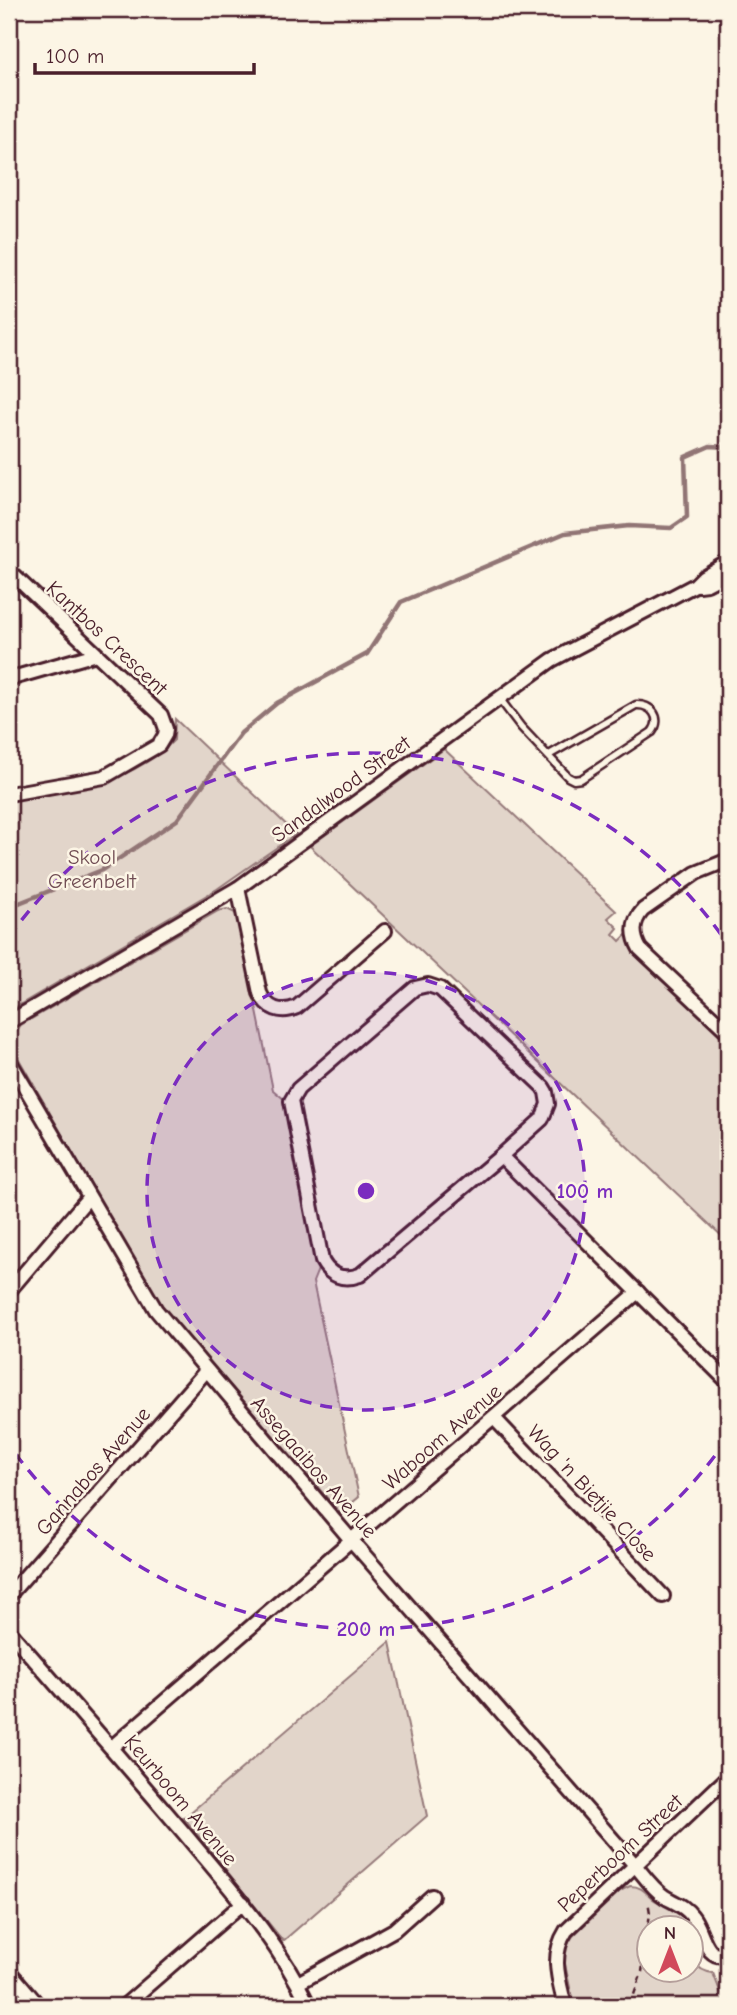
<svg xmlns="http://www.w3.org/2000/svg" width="737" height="2015" font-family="'Comic Neue',sans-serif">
	<rect width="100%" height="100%" fill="#fcf5e5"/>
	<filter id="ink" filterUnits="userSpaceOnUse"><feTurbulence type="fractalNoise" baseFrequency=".0143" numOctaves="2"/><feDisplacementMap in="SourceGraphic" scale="14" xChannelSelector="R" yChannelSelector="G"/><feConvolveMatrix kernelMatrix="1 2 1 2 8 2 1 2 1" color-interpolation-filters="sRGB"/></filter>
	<g filter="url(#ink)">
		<!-- green -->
		<g fill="#e2d5ca" stroke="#967a7a" stroke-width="2" fill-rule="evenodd">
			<path d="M175,719L296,834L217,889L9,1011V801C67,791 131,785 174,740Z"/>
			<path d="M444,749L616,911L608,918L618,928L613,934L620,941L626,935L627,936L634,951L728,1041V1242L310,846Z"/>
			<path d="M227,909L235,913L239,922L273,1090L285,1100V1111L319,1267L313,1282L359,1497L340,1513L166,1311L152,1291L12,1047V1037L21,1025L218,911Z"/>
			<path d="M390,1642L427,1816L283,1941L184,1818Z"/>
			<path d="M630,1886C642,1886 645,1892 653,1899C660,1904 667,1905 674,1909C681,1912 689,1921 694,1928C704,1945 681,1968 713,1973L720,1991L728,2000V2006H574L564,1960L566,1947L573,1936L620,1891ZM650,1927H692V1969H650Z"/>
		</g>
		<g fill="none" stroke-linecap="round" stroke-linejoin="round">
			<!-- stream -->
			<path stroke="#917474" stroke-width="4.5" d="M9,907L102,870L177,820L241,733L277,703L367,654L401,602L565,533L629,526L671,528L687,517L685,457L710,446L728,447"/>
			<defs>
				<path id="lane" d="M499,698L521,727L568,777L574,780L581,779L652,732C663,718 651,704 636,705L549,755"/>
				<g id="street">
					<path d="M9,571L161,715L166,729L165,735L159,745L104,777L9,794"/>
					<path d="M699,585L707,584L728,573"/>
					<path d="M9,679L96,654"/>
					<path d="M728,860L696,873L643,910C632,922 632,935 640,949L728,1032"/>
					<path d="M238,888L260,993C267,1009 281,1014 297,1007L385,931"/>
					<path d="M428,985L440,989L543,1087L546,1092L548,1104L542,1119L501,1156L360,1275C343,1281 330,1276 322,1261L291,1101L298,1089L415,988Z"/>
					<path d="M9,1022L238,888L552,660L695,585L703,577L728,562"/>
					<path d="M9,1060L156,1310L352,1541L635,1865C644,1876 653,1889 665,1897C675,1903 685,1906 692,1916C704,1930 703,1961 728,1955"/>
					<path d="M501,1156L728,1382"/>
					<path d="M9,1291L88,1198"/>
					<path d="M494,1418L663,1596"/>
					<path d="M9,1595L206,1371"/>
					<path d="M9,1631C68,1698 126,1765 184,1833C231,1890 277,1939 309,2006"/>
					<path d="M112,1747L638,1292"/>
					<path d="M9,1971L39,2006"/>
					<path d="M298,1983L394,1930L432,1896"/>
					<path d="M124,2006L243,1903"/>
					<path d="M565,2006C559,1980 550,1956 566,1931L728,1777"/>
				</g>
			</defs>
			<!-- lane casing -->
			<use href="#lane" stroke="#4a1f2b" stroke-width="11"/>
			<!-- street casing -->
			<use href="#street" stroke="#4a1f2b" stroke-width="18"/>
			<!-- path -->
			<path stroke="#4a1f2b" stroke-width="2.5" stroke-dasharray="7 5" stroke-linecap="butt" d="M630,2006L642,1972L650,1913L648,1901"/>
			<!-- lane -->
			<use href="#lane" stroke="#fcf5e5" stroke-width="6"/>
			<!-- street -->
			<use href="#street" stroke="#fcf5e5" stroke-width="12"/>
		</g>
	</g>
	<!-- distance rings -->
	<circle cx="366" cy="1191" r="219" fill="#7b2cbf" fill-opacity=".12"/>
	<g fill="none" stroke="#7b2cbf" stroke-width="3.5" stroke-dasharray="12 9">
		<circle cx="366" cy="1191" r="219"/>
		<path d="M727 1439A438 438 0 0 1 9 1445M9 937A438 438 0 0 1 727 943"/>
	</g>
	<g text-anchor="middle" stroke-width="5" stroke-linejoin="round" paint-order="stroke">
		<!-- street labels -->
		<g font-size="21" fill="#4a1f2b" stroke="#fcf5e5">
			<text transform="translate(107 638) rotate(43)" y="7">Kantbos Crescent</text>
			<text transform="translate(341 789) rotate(-36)" y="7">Sandalwood Street</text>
			<text transform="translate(442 1437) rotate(-41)" y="7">Waboom Avenue</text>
			<text transform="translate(314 1467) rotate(49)" y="7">Assegaaibos Avenue</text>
			<text transform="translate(93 1471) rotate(-49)" y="7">Gannabos Avenue</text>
			<text transform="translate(592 1493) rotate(47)" y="7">Wag 'n Bietjie Close</text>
			<text transform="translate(181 1800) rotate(50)" y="7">Keurboom Avenue</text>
			<text transform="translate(620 1853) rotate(-43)" y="7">Peperboom Street</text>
		</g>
		<!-- park labels -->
		<g font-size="21" fill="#704c53" stroke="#fcf5e5">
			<text x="92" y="864">Skool<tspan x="92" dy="24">Greenbelt</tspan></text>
		</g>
	</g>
	<circle cx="366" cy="1191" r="10" fill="#7b2cbf" stroke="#fcf5e5" stroke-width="3.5"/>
	<g font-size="21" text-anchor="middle" font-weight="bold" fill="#7b2cbf" stroke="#fcf5e5" stroke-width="5" stroke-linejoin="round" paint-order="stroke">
		<text x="585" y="1198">100 m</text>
		<text x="366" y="1636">200 m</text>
	</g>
	<!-- margin -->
	<rect width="737" height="2015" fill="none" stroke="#fcf5e5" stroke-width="35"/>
	<rect x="18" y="18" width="702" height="1980" fill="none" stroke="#4a1f2b" stroke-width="2.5" filter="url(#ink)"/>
	<!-- north arrow -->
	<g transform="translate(670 1949)"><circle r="33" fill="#fcf5e5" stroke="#b59f9b" stroke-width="2"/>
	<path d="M0-5L12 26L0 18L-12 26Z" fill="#d1495b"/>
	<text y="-10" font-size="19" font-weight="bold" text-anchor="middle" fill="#4a1f2b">N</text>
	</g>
	<!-- scale -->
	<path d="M35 63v10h219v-10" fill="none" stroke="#4a1f2b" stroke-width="3.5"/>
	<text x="46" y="63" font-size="21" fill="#4a1f2b" stroke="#fcf5e5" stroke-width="5" paint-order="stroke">100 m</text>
</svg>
